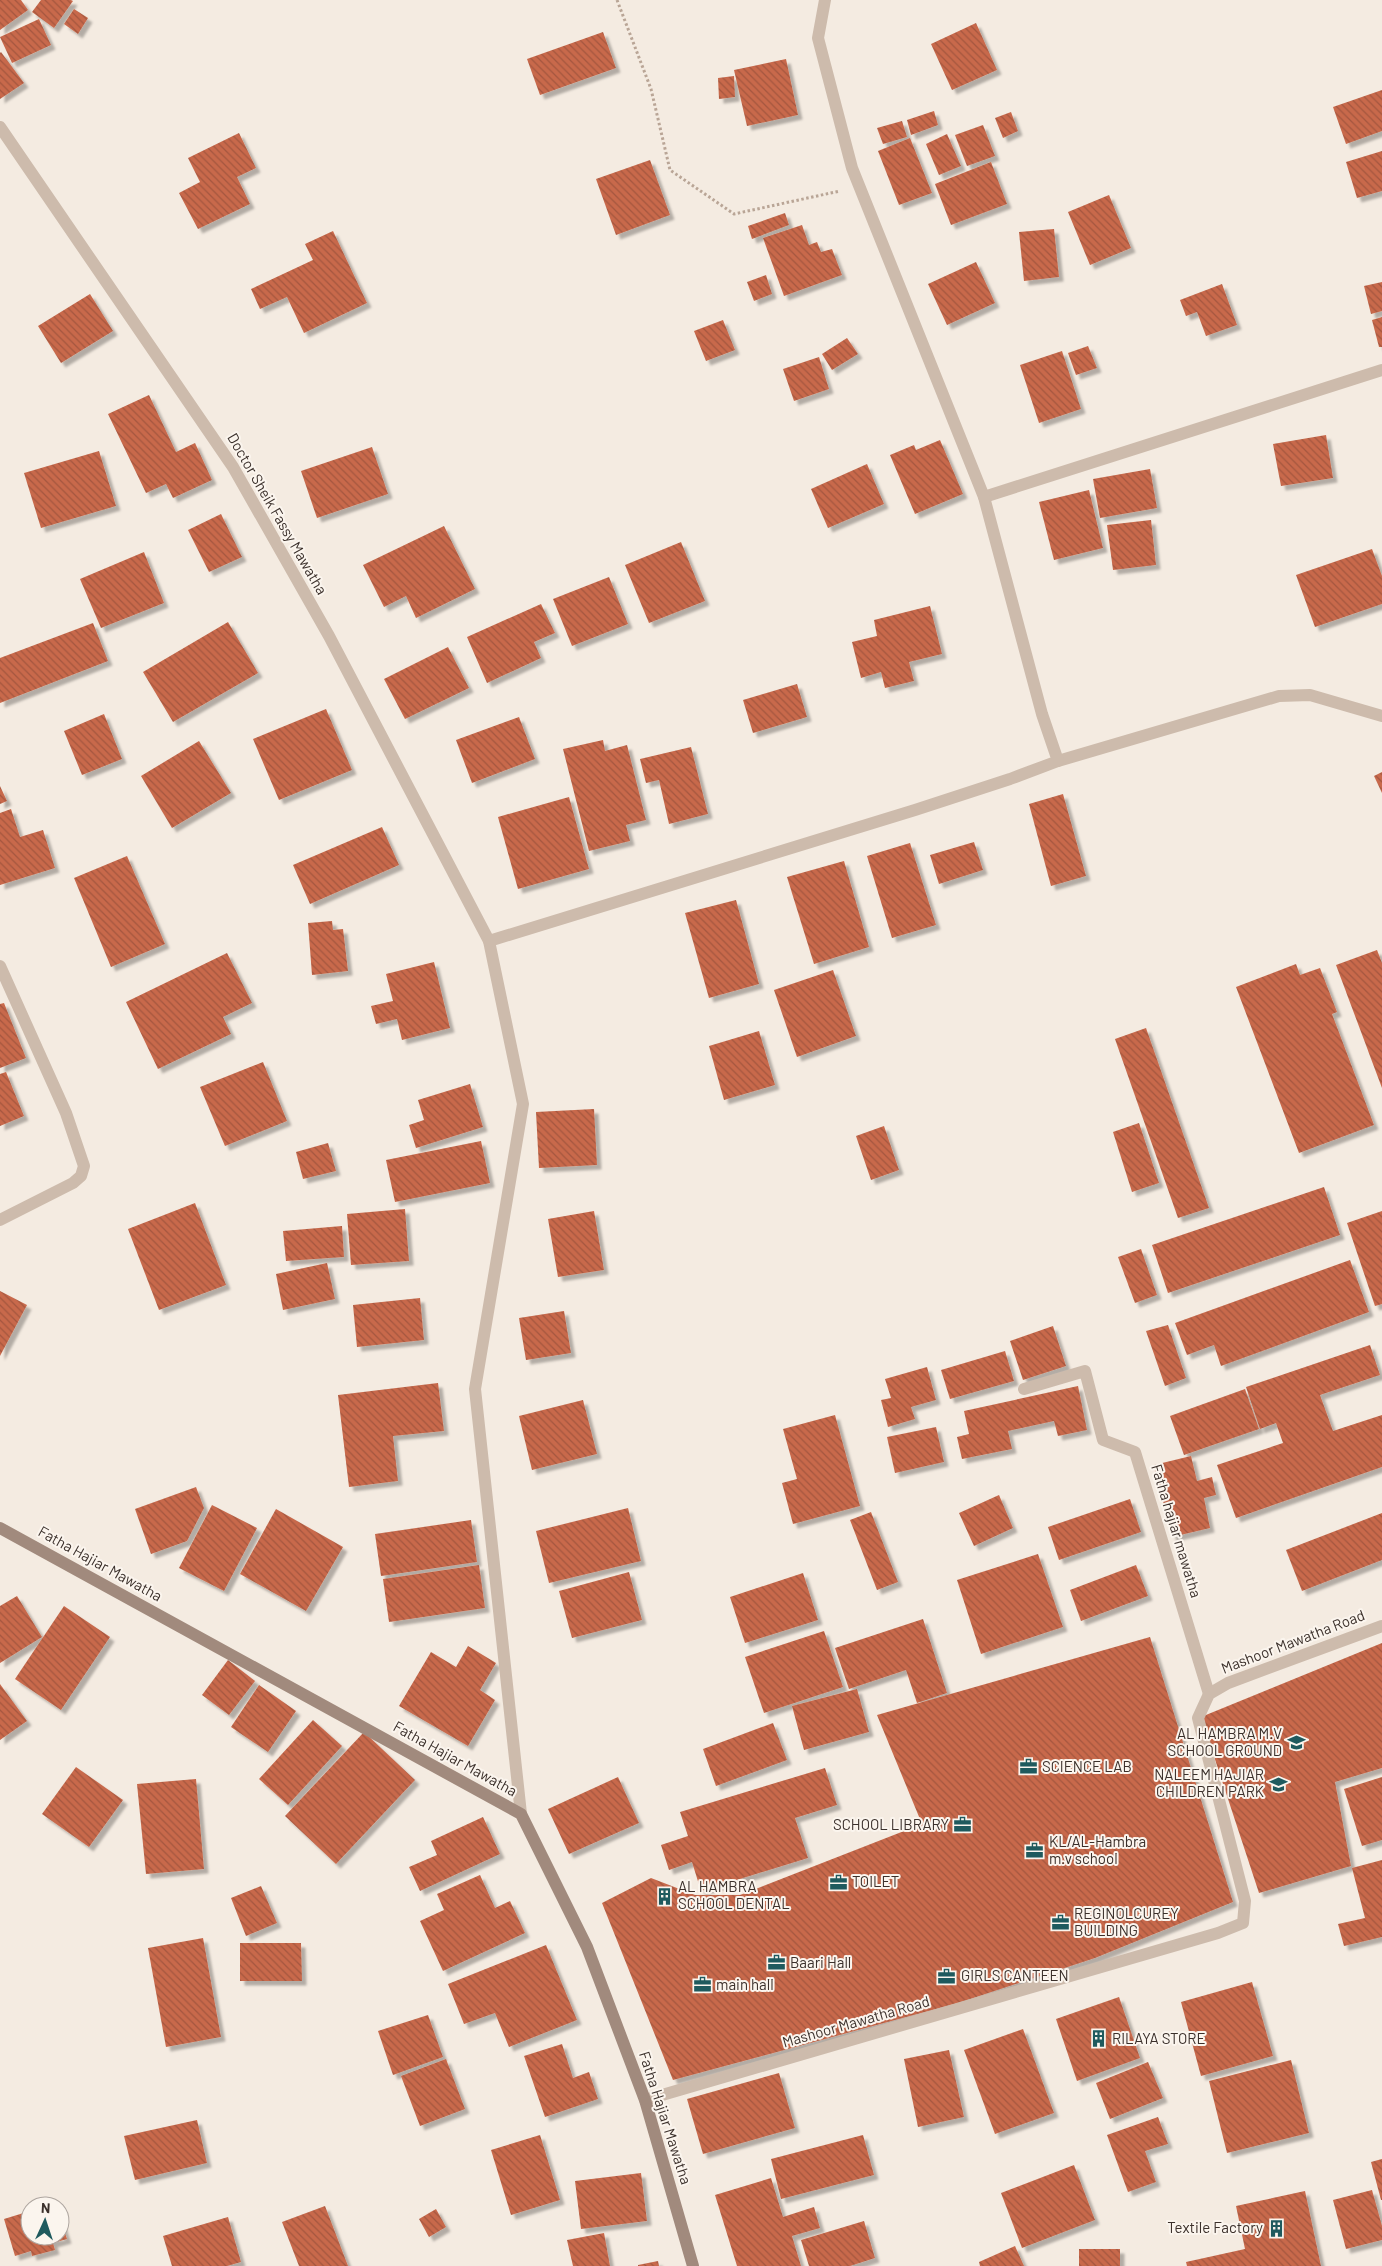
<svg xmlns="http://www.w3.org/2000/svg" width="1382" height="2266" font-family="Barlow,sans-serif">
	<defs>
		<pattern id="building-back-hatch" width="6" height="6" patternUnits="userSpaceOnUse" patternTransform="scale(1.25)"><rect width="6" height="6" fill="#c8694b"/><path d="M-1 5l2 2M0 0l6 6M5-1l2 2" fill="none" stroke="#a4573f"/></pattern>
		<filter id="shadow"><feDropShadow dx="4.5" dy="4.5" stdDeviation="1" flood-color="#0004"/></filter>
	</defs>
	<rect width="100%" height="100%" fill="#f4ebe1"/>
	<!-- building -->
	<g fill="url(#building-back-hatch)" filter="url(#shadow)">
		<path d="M0,0H21L28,10L0,30Z"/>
		<path d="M41,0H71L73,1L54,28L32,12Z"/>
		<path d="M74,9L88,18L78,34L64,24Z"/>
		<path d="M39,19L51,45L12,63L0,37Z"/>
		<path d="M976,23L997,70L952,90L931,44Z"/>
		<path d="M603,32L616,68L540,95L527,59Z"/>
		<path d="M1,52L24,83L0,99V53Z"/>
		<path d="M786,59L798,115L747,126L734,70Z"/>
		<path d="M734,76L735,97L719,99L718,78Z"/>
		<path d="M1382,90V131L1346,144L1333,107Z"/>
		<path d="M934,111L938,125L911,135L907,120Z"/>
		<path d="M1011,112L1018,131L1003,138L995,118Z"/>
		<path d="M902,121L907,137L883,144L877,128Z"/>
		<path d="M983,125L995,156L967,166L955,135Z"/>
		<path d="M239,133L256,168L237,177L250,204L198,229L179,193L200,182L188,158Z"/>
		<path d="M947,134L961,166L939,175L926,144Z"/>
		<path d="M910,138L932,193L899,205L878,151Z"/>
		<path d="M1382,151V191L1357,198L1346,162Z"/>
		<path d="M650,160L670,215L616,235L596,179Z"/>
		<path d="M991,162L1007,204L951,225L935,184Z"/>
		<path d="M1109,195L1131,248L1090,265L1068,212Z"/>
		<path d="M785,213L789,225L752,239L748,226Z"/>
		<path d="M802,225L809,245L817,242L821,252L832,249L842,275L784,296L763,238Z"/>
		<path d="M1054,229L1059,277L1024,281L1019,232Z"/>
		<path d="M333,231L367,303L304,333L287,297L260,309L251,289L313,260L305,244Z"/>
		<path d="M976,262L995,303L947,325L928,284Z"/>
		<path d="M766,275L772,294L754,301L747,282Z"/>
		<path d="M1382,282V311L1371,314L1364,286Z"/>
		<path d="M1222,284L1237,325L1206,336L1197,312L1186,316L1180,300Z"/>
		<path d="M90,294L113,331L61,363L38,326Z"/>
		<path d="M1382,317V347H1379L1372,320Z"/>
		<path d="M723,320L735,350L706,361L694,331Z"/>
		<path d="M847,338L858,354L832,370L822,354Z"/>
		<path d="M1088,346L1097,368L1076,375L1068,353Z"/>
		<path d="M1062,351L1081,409L1039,423L1020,365Z"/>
		<path d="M819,357L829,389L794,401L783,369Z"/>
		<path d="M149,395L176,452L195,443L212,480L173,498L166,484L146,493L108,414Z"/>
		<path d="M1326,435L1333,478L1281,486L1273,444Z"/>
		<path d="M940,440L963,494L915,514L890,455L914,445L916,450Z"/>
		<path d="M372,447L388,494L317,518L301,471Z"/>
		<path d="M99,451L116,506L41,528L24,473Z"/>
		<path d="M867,464L884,504L828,528L811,489Z"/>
		<path d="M1150,469L1157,508L1100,518L1093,479Z"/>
		<path d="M1089,490L1103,548L1054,560L1039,502Z"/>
		<path d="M221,514L242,557L209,572L188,530Z"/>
		<path d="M1151,520L1156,565L1113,570L1107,525Z"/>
		<path d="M444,526L475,589L416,618L406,596L384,607L363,565Z"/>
		<path d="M681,542L705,601L649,623L625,565Z"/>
		<path d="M1372,549L1382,576V604L1315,627L1296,575Z"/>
		<path d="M144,552L164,603L101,628L80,579Z"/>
		<path d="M609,577L628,624L572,646L553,599Z"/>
		<path d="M541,604L555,633L534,642L541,658L487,683L467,637Z"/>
		<path d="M930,606L942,654L909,662L914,681L885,688L881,672L861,678L852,642L877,636L874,620Z"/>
		<path d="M228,622L258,673L173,722L143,672Z"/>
		<path d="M93,623L108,661L0,703V658Z"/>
		<path d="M448,647L469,688L405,719L384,679Z"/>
		<path d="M797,684L807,717L753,733L743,700Z"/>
		<path d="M326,709L352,770L279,800L253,739Z"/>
		<path d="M104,714L122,759L82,775L64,731Z"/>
		<path d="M519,717L535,759L472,783L456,740Z"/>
		<path d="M603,740L605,751L627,745L646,820L626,825L630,841L589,851L563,749Z"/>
		<path d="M199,741L231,793L172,828L141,776Z"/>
		<path d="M691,747L708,814L669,824L659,780L646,783L640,759Z"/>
		<path d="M1382,772V793L1374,776Z"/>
		<path d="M0,786L7,801L0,804Z"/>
		<path d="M1063,794L1086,876L1051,886L1029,804Z"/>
		<path d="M569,797L589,869L518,889L498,817Z"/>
		<path d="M11,809L20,837L43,830L55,868L0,885V813Z"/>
		<path d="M382,827L399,865L310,904L293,865Z"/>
		<path d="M974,842L983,870L939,884L930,855Z"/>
		<path d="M910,843L936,925L892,938L867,856Z"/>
		<path d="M127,856L165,944L111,967L74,878Z"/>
		<path d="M844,861L869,947L814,964L787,877Z"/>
		<path d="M736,900L759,984L709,998L685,913Z"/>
		<path d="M332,921L333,930L343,929L348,971L312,975L308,923Z"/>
		<path d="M1377,950L1382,963V1088L1336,965Z"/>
		<path d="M227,953L252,1003L223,1017L231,1034L158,1069L126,1002Z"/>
		<path d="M434,962L450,1028L402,1040L397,1019L376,1024L371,1006L393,1001L386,974Z"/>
		<path d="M1296,964L1300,975L1320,968L1337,1012L1332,1014L1374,1125L1299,1153L1236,987Z"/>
		<path d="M833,970L856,1036L797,1057L774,990Z"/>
		<path d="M4,1003L26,1058L0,1068V1004Z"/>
		<path d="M1146,1028L1209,1208L1178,1218L1115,1039Z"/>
		<path d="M759,1031L775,1085L724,1100L709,1046Z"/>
		<path d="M263,1062L287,1121L225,1146L200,1087Z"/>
		<path d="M6,1072L24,1116L0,1126V1074Z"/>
		<path d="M470,1084L483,1127L416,1148L409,1125L424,1120L418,1100Z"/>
		<path d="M594,1109L597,1165L539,1168L536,1112Z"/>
		<path d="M1139,1123L1159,1183L1132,1192L1113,1132Z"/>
		<path d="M884,1126L899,1170L871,1180L856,1136Z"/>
		<path d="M481,1141L490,1183L395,1202L386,1160Z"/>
		<path d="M328,1143L336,1171L303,1179L296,1152Z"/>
		<path d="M1324,1187L1340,1235L1168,1293L1152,1245Z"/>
		<path d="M195,1203L226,1285L159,1310L128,1229Z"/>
		<path d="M405,1209L409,1261L351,1265L347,1214Z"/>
		<path d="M594,1211L604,1270L558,1277L548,1219Z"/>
		<path d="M1382,1211V1304L1375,1306L1347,1223Z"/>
		<path d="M342,1226L344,1257L286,1261L283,1231Z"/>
		<path d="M1141,1249L1157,1295L1135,1303L1118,1257Z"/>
		<path d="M1350,1260L1369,1312L1221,1366L1214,1345L1187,1355L1175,1323Z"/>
		<path d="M327,1263L335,1299L283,1310L276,1274Z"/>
		<path d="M0,1291L27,1305L0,1356Z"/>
		<path d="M420,1298L424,1340L357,1347L353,1305Z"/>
		<path d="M564,1311L571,1353L526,1360L519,1318Z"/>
		<path d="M1168,1325L1186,1378L1165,1386L1146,1331Z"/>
		<path d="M1053,1326L1066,1366L1023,1380L1010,1341Z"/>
		<path d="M1370,1345L1380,1375L1320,1395L1333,1431L1382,1415V1467L1236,1518L1217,1465L1283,1443L1276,1423L1260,1429L1246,1387Z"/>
		<path d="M1005,1351L1014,1381L950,1399L941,1370Z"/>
		<path d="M927,1367L936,1400L911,1407L915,1419L888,1427L881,1400L891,1398L885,1379Z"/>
		<path d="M438,1383L444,1431L393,1436L398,1481L349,1487L338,1395Z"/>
		<path d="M1078,1386L1087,1430L1058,1436L1054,1421L1008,1431L1012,1449L962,1459L957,1437L969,1434L964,1411Z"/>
		<path d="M1245,1389L1259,1429L1184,1455L1170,1416Z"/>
		<path d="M583,1400L597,1454L532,1470L519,1416Z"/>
		<path d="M835,1415L860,1506L793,1524L782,1483L797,1479L783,1429Z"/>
		<path d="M936,1427L944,1462L895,1473L887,1437Z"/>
		<path d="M1191,1456L1197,1481L1212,1477L1216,1495L1204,1498L1210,1528L1172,1537L1154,1465Z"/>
		<path d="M196,1487L204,1508L187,1541L151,1554L135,1509Z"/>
		<path d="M999,1495L1013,1528L974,1546L959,1513Z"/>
		<path d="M1130,1499L1141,1532L1059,1560L1048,1527Z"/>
		<path d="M212,1505L257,1528L224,1591L179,1568Z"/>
		<path d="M628,1508L641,1561L549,1583L536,1531Z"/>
		<path d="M276,1509L343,1547L306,1611L240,1574Z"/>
		<path d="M871,1512L898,1582L877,1590L850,1520Z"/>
		<path d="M1382,1513V1560L1302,1591L1286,1550Z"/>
		<path d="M471,1520L477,1562L381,1576L375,1534Z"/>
		<path d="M1038,1554L1063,1627L981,1654L957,1580Z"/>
		<path d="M479,1565L485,1608L389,1622L383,1579Z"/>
		<path d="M1136,1565L1148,1596L1081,1621L1070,1590Z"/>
		<path d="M629,1572L642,1620L572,1638L559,1591Z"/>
		<path d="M803,1573L818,1620L745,1643L730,1597Z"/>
		<path d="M17,1596L42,1637L0,1663V1606Z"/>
		<path d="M64,1606L110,1637L61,1710L15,1679Z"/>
		<path d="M923,1619L947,1693L917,1703L906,1670L849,1689L835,1648Z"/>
		<path d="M824,1631L843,1687L764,1713L745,1657Z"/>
		<path d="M1150,1637L1233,1902L1095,1958L958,2003L673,2080L602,1903L651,1878L695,1895H740L922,1824L877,1715Z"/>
		<path d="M1382,1643V1768L1335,1782L1351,1866L1259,1893L1201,1717Z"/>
		<path d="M468,1646L496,1663L480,1690L495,1700L468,1746L399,1706L431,1652L456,1667Z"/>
		<path d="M228,1660L255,1681L229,1715L202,1695Z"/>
		<path d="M0,1684L27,1721L0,1740Z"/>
		<path d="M259,1685L296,1711L268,1752L231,1727Z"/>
		<path d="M857,1689L869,1732L804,1750L792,1706Z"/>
		<path d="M313,1720L342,1746L288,1805L259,1779Z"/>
		<path d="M773,1723L787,1760L716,1786L703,1749Z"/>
		<path d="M364,1732L415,1780L336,1864L285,1816Z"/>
		<path d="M76,1767L123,1800L89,1847L42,1814Z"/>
		<path d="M825,1768L837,1805L795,1818L808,1858L701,1891L692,1862L669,1870L661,1845L688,1836L680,1812Z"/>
		<path d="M618,1777L639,1823L569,1854L548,1809Z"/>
		<path d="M1382,1777V1840L1362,1846L1344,1789Z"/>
		<path d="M196,1779L204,1869L146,1874L137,1784Z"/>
		<path d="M483,1817L500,1854L420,1891L409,1867L437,1855L431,1841Z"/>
		<path d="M1382,1860V1937L1344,1946L1338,1924L1365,1918L1352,1868Z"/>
		<path d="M480,1875L495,1908L510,1901L525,1933L443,1971L420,1921L444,1910L437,1894Z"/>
		<path d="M261,1886L277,1923L246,1936L231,1898Z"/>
		<path d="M203,1938L221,2037L166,2047L148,1948Z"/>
		<path d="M240,1943H301L302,1981H240Z"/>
		<path d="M546,1945L577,2020L509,2047L495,2013L464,2024L448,1984Z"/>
		<path d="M1252,1982L1273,2056L1201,2076L1181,2002Z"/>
		<path d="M1119,1997L1140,2058L1077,2081L1056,2019Z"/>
		<path d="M428,2015L443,2057L393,2075L378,2031Z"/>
		<path d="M1023,2029L1054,2113L995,2134L964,2050Z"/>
		<path d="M562,2044L573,2078L589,2072L598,2099L545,2117L524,2056Z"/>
		<path d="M949,2050L964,2117L918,2127L904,2059Z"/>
		<path d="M446,2059L465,2109L420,2126L401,2076Z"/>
		<path d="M1291,2060L1309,2133L1227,2153L1209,2081Z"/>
		<path d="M1148,2062L1163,2098L1110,2119L1096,2083Z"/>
		<path d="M779,2073L795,2128L703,2154L687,2099Z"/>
		<path d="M1158,2117L1168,2144L1145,2151L1156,2182L1128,2192L1107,2135Z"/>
		<path d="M197,2120L207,2163L135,2180L124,2136Z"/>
		<path d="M540,2135L560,2200L511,2215L491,2150Z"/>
		<path d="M863,2135L874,2175L781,2199L771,2159Z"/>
		<path d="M1382,2159V2200H1381L1371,2162Z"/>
		<path d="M1074,2165L1095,2220L1022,2248L1001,2193Z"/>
		<path d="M641,2173L647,2221L581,2229L575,2181Z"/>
		<path d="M771,2178L783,2217L814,2207L820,2228L792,2236L801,2266H737L715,2195Z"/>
		<path d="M1372,2190L1382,2226V2240L1346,2249L1333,2200Z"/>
		<path d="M1305,2191L1321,2266H1187L1186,2262L1245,2249L1236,2206Z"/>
		<path d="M325,2206L348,2266H299L282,2222Z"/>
		<path d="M436,2209L446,2227L429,2237L419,2219Z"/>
		<path d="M30,2211V2236H60V2218L67,2239L53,2243L55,2250L32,2256L31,2251L15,2256L4,2219Z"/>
		<path d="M228,2217L241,2262L227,2266H172L163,2236Z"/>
		<path d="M864,2221L875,2258L850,2266H809L801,2240Z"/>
		<path d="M604,2233L610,2266H573L567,2240Z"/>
		<path d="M1015,2246L1024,2266H980L979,2262Z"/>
		<rect x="1079" y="2249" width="41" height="17"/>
		<path d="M658,2261L659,2266H638V2265Z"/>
	</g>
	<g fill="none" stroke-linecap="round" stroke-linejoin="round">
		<!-- path -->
		<path stroke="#b9a596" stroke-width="3" stroke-dasharray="2.5 2.5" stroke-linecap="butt" d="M617,0L651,89L670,170L734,214L840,191"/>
		<!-- street -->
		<g stroke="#cdbbac" stroke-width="12">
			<path d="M0,127L233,467L329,636L489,941L523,1104L475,1389L521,1814"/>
			<path d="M984,497L1382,370"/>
			<path d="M1058,761L1279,696L1310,695L1382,716"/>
			<path d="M489,941L915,810L1010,779L1058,761L1042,714L984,497L852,168L818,38L825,0"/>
			<path d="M0,966L66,1113L84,1166L81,1176L73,1183L0,1220"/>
			<path d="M1024,1389L1085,1371L1103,1440L1135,1452L1209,1694"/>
			<path d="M645,2100L1218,1933L1243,1923L1245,1901L1198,1718L1209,1694L1228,1683L1382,1626"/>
		</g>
		<!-- secondary -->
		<path stroke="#a18a7d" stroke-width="12" d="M0,1528L521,1814L587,1947L645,2100L693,2266"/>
	</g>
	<!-- icons -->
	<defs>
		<symbol id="school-bare" viewBox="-9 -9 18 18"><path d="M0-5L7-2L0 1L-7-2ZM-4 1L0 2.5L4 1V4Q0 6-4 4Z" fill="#1f5a5e" stroke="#fbf5ee" stroke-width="2.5" paint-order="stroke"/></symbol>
		<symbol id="office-bare" viewBox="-9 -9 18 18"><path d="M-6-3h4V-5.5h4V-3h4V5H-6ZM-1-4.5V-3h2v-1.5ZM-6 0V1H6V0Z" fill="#1f5a5e" stroke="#fbf5ee" stroke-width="2.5" paint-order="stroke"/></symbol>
		<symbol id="building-bare" viewBox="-9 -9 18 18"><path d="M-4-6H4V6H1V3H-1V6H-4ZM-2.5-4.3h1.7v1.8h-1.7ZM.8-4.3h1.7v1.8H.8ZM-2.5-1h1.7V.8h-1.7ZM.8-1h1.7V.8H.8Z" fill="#1f5a5e" stroke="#fbf5ee" stroke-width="2.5" paint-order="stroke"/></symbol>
	</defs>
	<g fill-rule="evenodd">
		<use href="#school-bare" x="1284" y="1730" width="25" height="25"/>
		<use href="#office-bare" x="1016" y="1754" width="25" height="25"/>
		<use href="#school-bare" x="1266" y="1772" width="25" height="25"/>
		<use href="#office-bare" x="950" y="1812" width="25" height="25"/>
		<use href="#office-bare" x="1022" y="1838" width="25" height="25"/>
		<use href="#office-bare" x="826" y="1870" width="25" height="25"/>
		<use href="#building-bare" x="652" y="1884" width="25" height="25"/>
		<use href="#office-bare" x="1048" y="1910" width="25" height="25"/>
		<use href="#office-bare" x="764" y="1950" width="25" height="25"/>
		<use href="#office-bare" x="934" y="1964" width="25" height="25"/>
		<use href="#office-bare" x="690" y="1972" width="25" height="25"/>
		<use href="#building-bare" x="1086" y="2026" width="25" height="25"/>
		<use href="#building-bare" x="1264" y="2216" width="25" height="25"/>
	</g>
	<g text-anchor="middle" stroke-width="4" stroke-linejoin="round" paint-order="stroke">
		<!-- street labels -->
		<g font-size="15" fill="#3b302b" stroke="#fbf5ee">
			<text transform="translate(277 514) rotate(60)" y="5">Doctor Sheik Fassy Mawatha</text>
			<text transform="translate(1176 1531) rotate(73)" y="5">Fatha hajiar mawatha</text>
			<text transform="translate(100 1564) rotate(29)" y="5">Fatha Hajiar Mawatha</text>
			<text transform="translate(1293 1642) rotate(-21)" y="5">Mashoor Mawatha Road</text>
			<text transform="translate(455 1759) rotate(29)" y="5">Fatha Hajiar Mawatha</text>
			<text transform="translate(856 2022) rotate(-16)" y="5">Mashoor Mawatha Road</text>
			<text transform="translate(665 2118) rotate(72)" y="5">Fatha Hajiar Mawatha</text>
		</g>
		<!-- poi labels -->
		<g font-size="15" fill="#3b302b" stroke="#fbf5ee" text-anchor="start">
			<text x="1282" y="1739" text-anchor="end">AL HAMBRA M.V<tspan x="1282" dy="17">SCHOOL GROUND</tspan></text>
			<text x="1042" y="1772">SCIENCE LAB</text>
			<text x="1264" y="1780" text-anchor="end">NALEEM HAJIAR<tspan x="1264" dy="17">CHILDREN PARK</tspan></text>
			<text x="949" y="1830" text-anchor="end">SCHOOL LIBRARY</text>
			<text x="1049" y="1847">KL/AL-Hambra<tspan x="1049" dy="17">m.v school</tspan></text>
			<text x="852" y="1887">TOILET</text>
			<text x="678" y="1892">AL HAMBRA<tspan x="678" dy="17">SCHOOL DENTAL</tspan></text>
			<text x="1074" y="1919">REGINOLCUREY<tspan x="1074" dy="17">BUILDING</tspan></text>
			<text x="790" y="1968">Baari Hall</text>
			<text x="961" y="1981">GIRLS CANTEEN</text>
			<text x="716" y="1990">main hall</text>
			<text x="1112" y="2044">RILAYA STORE</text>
			<text x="1263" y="2233" text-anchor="end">Textile Factory</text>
		</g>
	</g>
	<!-- north arrow -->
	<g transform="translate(45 2221) rotate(3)"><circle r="24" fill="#fbf5ee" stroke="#aea6a0"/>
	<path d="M0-4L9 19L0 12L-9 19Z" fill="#1f5a5e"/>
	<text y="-8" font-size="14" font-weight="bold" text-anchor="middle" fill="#3b302b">N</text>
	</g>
</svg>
